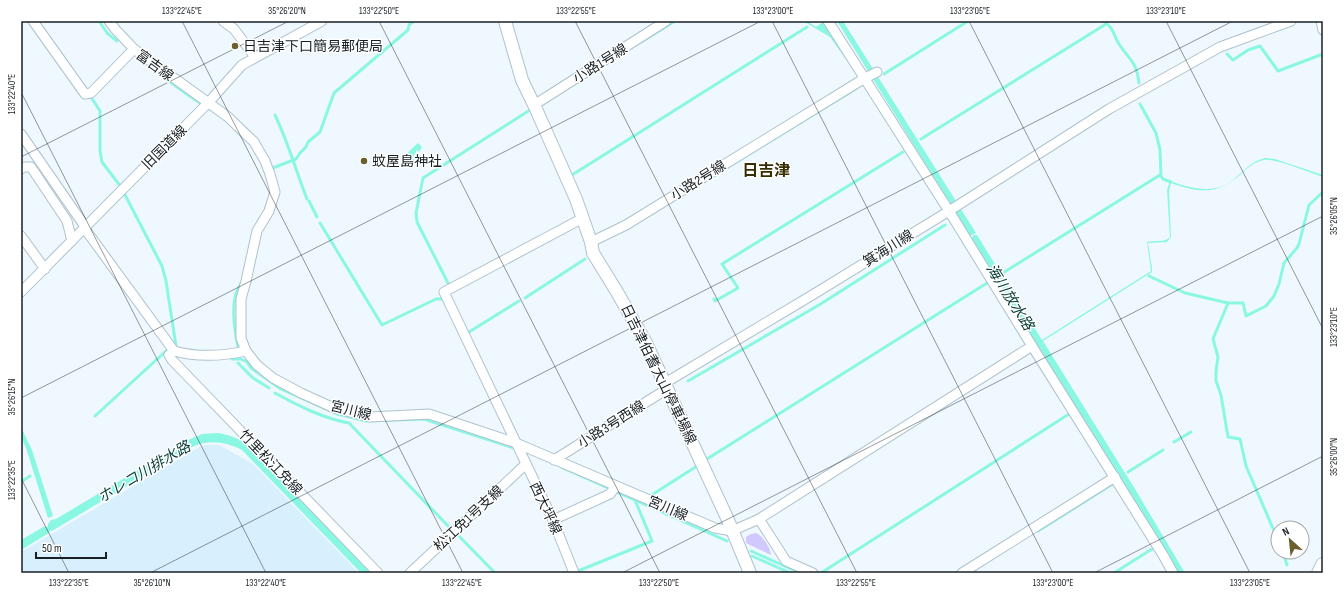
<svg xmlns="http://www.w3.org/2000/svg" width="1344" height="594" font-family="'Sofia Sans Condensed','Noto Sans JP',sans-serif">
	<rect width="100%" height="100%" fill="#eff8fe"/>
	<!-- built -->
	<path fill="#d8effe" d="M203,445H219L253,464L359,573H21V552Z"/>
	<!-- green -->
	<path fill="#d0c8fe" d="M756,533C763,536 770,547 771,555L746,543V537L751,534Z"/>
	<!-- water -->
	<g fill="#8af7e3">
		<path d="M803,21H807L816,27L823,22L860,74L966,243H963L853,69L830,37Z"/>
		<path d="M837,21H843L976,233L970,236Z"/>
		<path d="M857,87L858,89L710,180V179Z"/>
		<path d="M418,143L422,147L419,152L417,150L414,155L417,158L410,167L404,156Z"/>
		<path d="M1265,158L1275,159L1323,175V177C1310,173 1275,158 1264,160C1254,162 1247,168 1240,175C1217,195 1198,193 1171,183L1169,191L1171,237L1167,242L1148,243L1152,268V272L1043,341L1135,489L1185,573H1178L1171,559L971,238L974,235H977L1042,340L1151,271L1147,242C1154,240 1165,243 1170,237L1167,190L1170,181C1190,188 1214,195 1233,180C1244,171 1251,161 1265,158Z"/>
		<path d="M21,427L32,450L53,516L48,518L26,448L21,437Z"/>
		<path d="M218,433C229,435 239,438 248,445L373,573H361L242,450C226,442 210,439 192,447L52,531L50,530L49,533L21,550V540L45,526L46,527H48V524L51,520L56,519L188,440L202,434Z"/>
	</g>
	<g fill="none" stroke-linecap="round" stroke-linejoin="round">
		<!-- stream -->
		<g stroke="#8af7e3" stroke-width="3">
			<path d="M99,21L107,33L117,41"/>
			<path d="M1103,21C1115,29 1112,33 1119,44C1130,61 1136,60 1139,83"/>
			<path d="M641,42L675,21"/>
			<path d="M1227,54L1233,60L1248,50L1260,46L1278,71L1323,54"/>
			<path d="M143,61C166,79 188,97 213,111"/>
			<path d="M884,74L968,21"/>
			<path d="M91,97L100,111V151L102,162L121,187"/>
			<path d="M1140,104L1156,133L1160,150L1161,176L1163,179L1171,182"/>
			<path d="M275,115C288,142 296,171 307,199"/>
			<path d="M921,139L1106,24"/>
			<path d="M270,169L296,159L300,153L306,147L308,142L320,132L334,93L408,30L409,25L414,21"/>
			<path d="M572,175L807,27"/>
			<path d="M124,193L162,266L166,281L176,346"/>
			<path d="M309,201L317,217"/>
			<path d="M320,223L382,325L436,299H443"/>
			<path d="M998,276L1160,175"/>
			<path d="M1149,276L1185,293L1228,303H1243L1246,316L1266,306L1274,296L1279,284L1284,263L1297,248L1299,244L1309,205L1323,192"/>
			<path d="M449,285L417,222L416,213L423,178L530,110"/>
			<path d="M525,298L585,259"/>
			<path d="M714,299L715,301L738,288L722,264L903,152"/>
			<path d="M1228,303L1213,339L1218,357L1216,371V381L1221,395L1228,437L1240,439L1246,466L1278,540"/>
			<path d="M469,332L519,301"/>
			<path d="M239,351C235,336 231,309 236,294C237,290 240,286 241,283"/>
			<path d="M232,359H241L247,362L251,368L281,389L337,414L366,421L424,419L517,449"/>
			<path d="M238,363L253,378L269,388"/>
			<path d="M688,381L819,305L945,225"/>
			<path d="M275,393C299,406 322,418 349,423L451,529"/>
			<path d="M95,416L166,351"/>
			<path d="M1174,442L1191,432"/>
			<path d="M707,459L987,283"/>
			<path d="M561,467L727,541"/>
			<path d="M1128,472L1163,450"/>
			<path d="M21,482L30,476"/>
			<path d="M650,496L697,466"/>
			<path d="M1038,531L1114,483"/>
			<path d="M458,535L495,573"/>
			<path d="M751,551L800,573"/>
			<path d="M1283,552L1287,565"/>
			<path d="M752,556L790,573"/>
			<path d="M578,571L652,541L635,500"/>
			<path d="M743,572V573"/>
			<path d="M821,573L1069,414"/>
			<path d="M1114,573L1152,549"/>
		</g>
		<defs>
			<g id="minor">
				<path d="M33,21L85,94L91,93L134,49"/>
				<path d="M109,21L116,30L134,49L228,117L254,142L265,161L270,174L275,192L269,211L257,231L246,281L241,299V338L246,351L257,365L273,378L301,393L334,408L370,417L429,414L516,443L715,528L732,531L759,519L1032,346"/>
				<path d="M223,21L234,29L255,57"/>
				<path d="M828,21L949,211L1032,346L1163,555L1173,573"/>
				<path d="M1321,21L1323,30"/>
				<path d="M534,105L666,21"/>
				<path d="M21,134L86,228"/>
				<path d="M21,169L24,167H31L67,221L72,241"/>
				<path d="M85,229L174,351C196,357 223,356 246,351"/>
				<path d="M21,236L45,269"/>
				<path d="M591,242L626,225L865,78L877,72"/>
				<path d="M21,292L208,103L242,65L322,21"/>
				<path d="M174,351L169,355L172,360L378,573"/>
				<path d="M665,383L814,294L949,211L1109,109L1220,47L1291,21"/>
				<path d="M554,460L667,389"/>
				<path d="M759,519L786,561L813,573"/>
				<path d="M553,520L610,494L616,486"/>
				<path d="M410,573L526,464"/>
				<path d="M574,573L553,520L444,292L583,218"/>
				<path d="M962,573L1115,477"/>
			</g>
			<path id="major" d="M505,21L522,80L536,109L576,199L591,242L593,253L617,292L646,343L728,520L750,573"/>
			<path id="highway" d="M1319,573L1323,565"/>
		</defs>
		<!-- minor casing -->
		<use href="#minor" stroke="#adc2cf" stroke-width="11"/>
		<!-- major casing -->
		<use href="#major" stroke="#adc2cf" stroke-width="14"/>
		<!-- highway casing -->
		<use href="#highway" stroke="#adc2cf" stroke-width="16"/>
		<!-- minor -->
		<use href="#minor" stroke="#fff" stroke-width="9"/>
		<!-- major -->
		<use href="#major" stroke="#fff" stroke-width="12"/>
		<!-- highway -->
		<use href="#highway" stroke="#fff" stroke-width="14"/>
	</g>
	<!-- ticks -->
	<path fill="none" stroke="#182025" stroke-width="1" stroke-opacity="0.45" d="M182,21L463,573M379,21L660,573M575,21L857,573M772,21L1053,573M969,21L1250,573M1166,21L1323,329M21,92L266,573M21,157L289,21M21,398L761,21M21,478L69,573M150,573L1233,21M622,573L1323,216M1094,573L1323,456"/>
	<!-- markers -->
	<g fill="#6a602d" stroke="#fff" stroke-width="1.5">
		<circle cx="235" cy="46" r="4"/>
		<circle cx="364" cy="161" r="4"/>
	</g>
	<g text-anchor="middle" stroke-width="3" stroke-linejoin="round" paint-order="stroke">
		<!-- poi labels -->
		<g font-size="14" fill="#182025" stroke="#fff" text-anchor="start">
			<text x="243" y="51">日吉津下口簡易郵便局</text>
			<text x="372" y="166">蚊屋島神社</text>
		</g>
		<!-- street labels -->
		<g font-size="14" fill="#182025" stroke="#fff">
			<text transform="translate(600 63) rotate(-32)" y="5">小路1号線</text>
			<text transform="translate(155 65) rotate(36)" y="5">富吉線</text>
			<text transform="translate(164 147) rotate(-45)" y="5">旧国道線</text>
			<text transform="translate(698 180) rotate(-32)" y="5">小路2号線</text>
			<text transform="translate(888 248) rotate(-32)" y="5">箕海川線</text>
			<text transform="translate(659 374) rotate(64)" y="5">日吉津伯耆大山停車場線</text>
			<text transform="translate(351 410) rotate(14)" y="5">宮川線</text>
			<text transform="translate(611 424) rotate(-32)" y="5">小路3号西線</text>
			<text transform="translate(271 462) rotate(46)" y="5">竹里松江免線</text>
			<text transform="translate(546 508) rotate(65)" y="5">西大坪線</text>
			<text transform="translate(668 508) rotate(23)" y="5">宮川線</text>
			<text transform="translate(468 518) rotate(-43)" y="5">松江免1号支線</text>
		</g>
		<!-- water labels -->
		<g font-size="15" font-style="italic" fill="#093e36" stroke="#fff">
			<text transform="translate(1010 297) rotate(58)" y="5">海川放水路</text>
			<text transform="translate(144 472) rotate(-31)" y="5">ホレコ川排水路</text>
		</g>
		<!-- quarter labels -->
		<g font-size="16" font-weight="bold" fill="#362e02" stroke="#fff">
			<text x="766" y="176">日吉津</text>
		</g>
	</g>
	<!-- border -->
	<rect width="1344" height="594" fill="none" stroke="#ffffff" stroke-width="44"/>
	<!-- north arrow -->
	<g transform="translate(1290 540) rotate(333)"><circle r="19" fill="#ffffff" stroke="#a3a6a8"/>
	<path d="M0-3L7 15L0 10L-7 15Z" fill="#6a602d"/>
	<text y="-6" font-size="11" font-weight="bold" text-anchor="middle" fill="#182025">N</text>
	</g>
	<!-- scale -->
	<path d="M36 552v6h70v-6" fill="none" stroke="#182025" stroke-width="2"/>
	<text x="42" y="552" font-size="12" fill="#182025" stroke="#ffffff" stroke-width="3" paint-order="stroke">50 m</text>
	<rect x="22" y="22" width="1300" height="550" fill="none" stroke="#182025" stroke-width="1.5"/>
	<g font-size="10" text-anchor="middle" fill="#182025">
		<text x="182" y="14">133°22'45"E</text>
		<text x="287" y="14">35°26'20"N</text>
		<text x="379" y="14">133°22'50"E</text>
		<text x="576" y="14">133°22'55"E</text>
		<text x="773" y="14">133°23'00"E</text>
		<text x="970" y="14">133°23'05"E</text>
		<text x="1166" y="14">133°23'10"E</text>
		<text transform="translate(11 94) rotate(-90)" y="4">133°22'40"E</text>
		<text transform="translate(1333 216) rotate(-90)" y="4">35°26'05"N</text>
		<text transform="translate(1333 327) rotate(-90)" y="4">133°23'10"E</text>
		<text transform="translate(11 397) rotate(-90)" y="4">35°26'15"N</text>
		<text transform="translate(1333 457) rotate(-90)" y="4">35°26'00"N</text>
		<text transform="translate(11 480) rotate(-90)" y="4">133°22'35"E</text>
		<text x="69" y="586">133°22'35"E</text>
		<text x="152" y="586">35°26'10"N</text>
		<text x="266" y="586">133°22'40"E</text>
		<text x="462" y="586">133°22'45"E</text>
		<text x="659" y="586">133°22'50"E</text>
		<text x="856" y="586">133°22'55"E</text>
		<text x="1053" y="586">133°23'00"E</text>
		<text x="1250" y="586">133°23'05"E</text>
	</g>
</svg>
